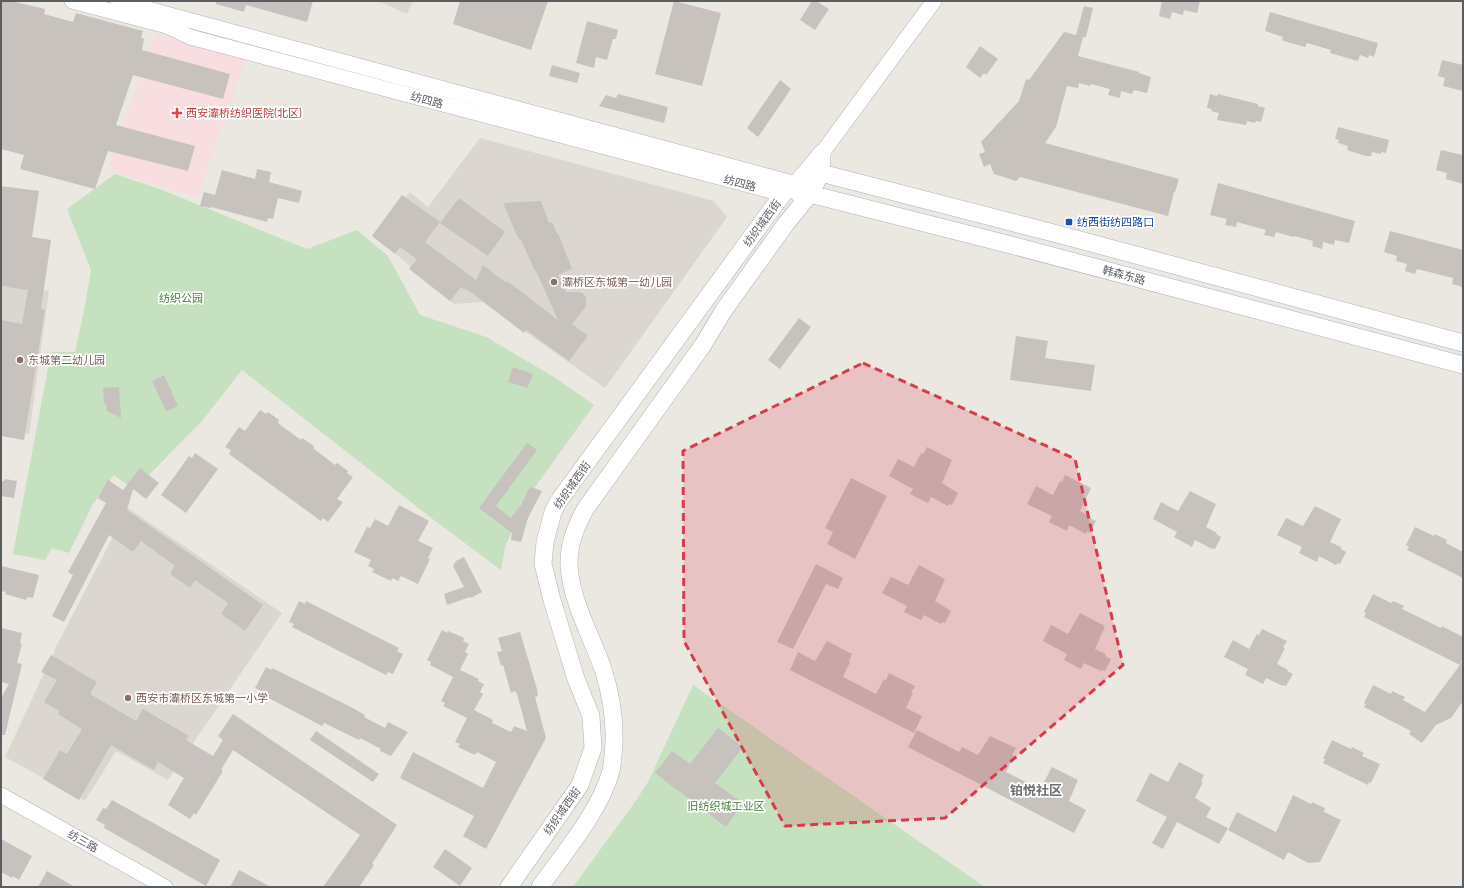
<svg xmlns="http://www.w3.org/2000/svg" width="1464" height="888" font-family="'Titillium Web','Noto Sans SC',sans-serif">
	<rect width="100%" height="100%" fill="#ebe7e1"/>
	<!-- education -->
	<g fill="#dbd7d0">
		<path d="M378,1H413L407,14Z"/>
		<path d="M480,138L714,201L727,217L605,388L483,302L454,304L373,234L410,192L428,207Z"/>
		<path d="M1,286L49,291L29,434L1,429Z"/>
		<path d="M128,508L282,613L168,780L116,751L85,801L5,757L57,645Z"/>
	</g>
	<!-- medical -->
	<path fill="#f8dee0" d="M155,34L246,56L198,198L108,170Z"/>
	<!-- green -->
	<g fill="#c5e1c0">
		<path d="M115,174L157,188L307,249L357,230L388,256L420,315L486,337L554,377L594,405L535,487L518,517L505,547L501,570L434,520L242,370L202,421L134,490L114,475L93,504L69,553L52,548L45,560L13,554L51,352H75L84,311L91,270L67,209Z"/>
		<path d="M693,685L985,887H573L635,802L648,782Z"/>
	</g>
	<!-- building -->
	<g fill="#c7c2be">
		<path d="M1,1H11L45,9L44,14L73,22L76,13L143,31L141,37L144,39L142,50L230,74L223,99L133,75L116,125L195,146L188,171L108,151L95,189L20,169L24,155L1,149Z"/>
		<path d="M216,1H313L307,22L246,5L244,12L216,4Z"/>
		<path d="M460,1H548L531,50L453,24Z"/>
		<path d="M674,1L721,13L702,86L655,74Z"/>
		<path d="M812,1H816L829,9L815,30L800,20Z"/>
		<path d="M1162,1H1200L1197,13L1184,10L1183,15L1172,12L1170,19L1159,16Z"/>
		<path d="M1084,6L1093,8L1086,37H1083L1078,56L1139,72V73L1151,77L1147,93L1134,90L1132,94L1121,91L1120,98L1108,95L1110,89L1091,84L1090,86L1079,83L1078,88L1067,86L1056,127L1045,143L1179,179L1175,192H1174L1168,216L1020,177L1016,181L994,174L990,164L984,167L979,154L985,152L981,142L1019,101L1026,79L1029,80L1064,32L1076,35Z"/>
		<path d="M1270,12L1378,43L1374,57L1369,55L1368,58L1360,55L1358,61L1330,53L1331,50L1307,43L1305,47L1287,42L1282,40L1283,37L1265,31Z"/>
		<path d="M587,21L618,30L616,39H613L607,60L596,57L594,68L576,63Z"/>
		<path d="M980,46L998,59L986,75L984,73L980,78L966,67Z"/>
		<path d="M1442,60L1463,65V91L1443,86L1445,78L1438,76Z"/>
		<path d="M552,65L580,73L577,83L549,76Z"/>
		<path d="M780,80L791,89L758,137L747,128Z"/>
		<path d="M618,94L668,107L664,123L599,106L606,95L616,98Z"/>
		<path d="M1210,94L1217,96L1218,94L1258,104V106L1265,108L1261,122L1256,121L1255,123L1247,121L1246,125L1217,120L1219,113L1211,111L1212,109L1207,108Z"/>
		<path d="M1338,127L1389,140L1386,153L1381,152V154L1372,152L1371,156H1366L1347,150L1348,146L1338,143L1339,140L1335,139Z"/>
		<path d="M1441,150L1463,155V184L1446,179L1447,173L1436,170Z"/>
		<path d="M257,169L271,172L269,182L302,191L299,203L278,198L273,219L268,218L267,222L211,207V208L200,206L204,192L215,195L222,170L255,179Z"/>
		<path d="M1218,183L1355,221L1349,243L1335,240L1334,245L1323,242L1322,249L1312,246L1313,241L1294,236L1293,237L1276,232L1274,237L1264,235L1266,230L1237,222L1236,227L1225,225L1227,219L1210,215Z"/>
		<path d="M1,186L39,191L32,237L51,240L41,309L45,310L24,440L1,436V320L22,324L28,290L1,286Z"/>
		<path d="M402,195L440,222L425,242L476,280L483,265L505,282L507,281L522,292L558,320L536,271H535L521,240L518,238L503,203L541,201L549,223L552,222L557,234L558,233L572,269L558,275L566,292H579L584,294L586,298V306L572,324L588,336L569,361L526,330L524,333L472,293L461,287L450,301L409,269L417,259L400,247L395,254L372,236Z"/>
		<path d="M459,198L505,232L488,256L440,223Z"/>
		<path d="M1390,231L1463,250V287L1452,284L1453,278L1417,269L1415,274L1405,271L1407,264L1396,261L1397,256L1384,252Z"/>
		<path d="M799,318L811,327L780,369L768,360Z"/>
		<path d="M1016,336L1048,341L1045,358L1095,365L1091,391L1010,380Z"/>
		<path d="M513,367L533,374L527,388L508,382Z"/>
		<path d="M164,375L178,406L166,411L152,381Z"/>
		<path d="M119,387L121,418L107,411L106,404L104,403L103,388Z"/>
		<path d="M260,410L266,414L268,412L279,420L278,423L283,427L301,440L302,438L314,446L313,448L318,452L335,465L337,463L348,471L347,473L353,477L337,499L343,502L328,522L323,518L321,521L229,454L231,450L225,447L239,427L245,431Z"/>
		<path d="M527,443L537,450L496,506L511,518L521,505L530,487L542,491L528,518L521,542L511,540L512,533L479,508Z"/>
		<path d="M927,447L952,460L942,483L958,493L952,505L949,504L948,506L931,497L928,503L910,494L913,489L889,476L898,459L914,467L921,453L923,454Z"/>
		<path d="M195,453L218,469L186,513L161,495L189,456L192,458Z"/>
		<path d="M140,468L159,483L146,499L133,489L127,510L263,605L245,631L221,614L228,603L195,580L190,588L170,574L175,566L141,541L133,552L109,535L64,622L52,616L73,575L68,572L106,503L98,498L108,480L123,490Z"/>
		<path d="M1065,475L1091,488L1080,511L1091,517L1090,518L1096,521L1090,533L1087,531L1086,534L1069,525L1067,531L1049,522L1052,516L1027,504L1036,486L1053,495L1060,481L1062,482Z"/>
		<path d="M851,478L887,496L855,559L827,544L833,532L825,528Z"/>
		<path d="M5,479L17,481L14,498L1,496V481H4Z"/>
		<path d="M1190,491L1216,504L1206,527L1217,533L1216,534L1221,537L1215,549L1213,548L1212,549L1195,540L1192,547L1174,537L1177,532L1153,519L1161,502L1178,511Z"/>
		<path d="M399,505L429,521L418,541L433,548L428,558L430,559L418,584L401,576L398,581L392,578L391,581L372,572L374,569L368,566L371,560L354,552L367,527L370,528L375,519L388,526Z"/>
		<path d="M1315,506L1341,519L1330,542L1341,547V549L1346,552L1340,564L1338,563L1336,565L1319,556L1317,562L1299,553L1302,547L1277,535L1286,518L1303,526Z"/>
		<path d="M1415,527L1434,536L1435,534L1447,540L1446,543L1463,552V578L1407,550L1409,547L1406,545Z"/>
		<path d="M464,557L482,592L471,598L470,597L447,605L444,594L464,587L453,566L456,561Z"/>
		<path d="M816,564L843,578L838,589L826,584L793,649L777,642Z"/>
		<path d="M919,565L945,579L935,601L951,611L945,623L942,622L941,624L924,615L921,620L904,612L907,606L882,593L891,577L908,585Z"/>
		<path d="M1,566L39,575L33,598L27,597L26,600L5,594L6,592L1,591Z"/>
		<path d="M1373,594L1391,603L1393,601L1404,606L1402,609L1441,628L1442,626L1463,637V658L1460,665L1364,617L1366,613L1364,612Z"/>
		<path d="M299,601L305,604L306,601L399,648L397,651L403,654L393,674L388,672L386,675L292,627L294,624L289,622Z"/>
		<path d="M1080,613L1105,626L1095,649L1106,654L1105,656L1111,659L1105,671L1102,670L1101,671L1084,663L1081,669L1064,660L1067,654L1043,641L1051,625L1068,634Z"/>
		<path d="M1,628L22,633L20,643L22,644L17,663L22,664L5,735H1V698L9,684L1,682Z"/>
		<path d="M1262,629L1287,641L1283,647L1285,648L1277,664L1288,670L1287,671L1293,674L1286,686L1283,685V686L1266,678L1263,684L1245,675L1248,669L1224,657L1233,640L1249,649L1257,634L1259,635Z"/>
		<path d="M442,630L447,633L448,631L464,638L463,641L469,644L465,652L468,654L460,670L479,679L478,681L484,684L480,692L483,694L474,710L493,720L492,723L511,732L514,726L527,731L517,694L515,691L511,693L503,665L501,666L497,652L502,651L498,638L520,632L537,689L538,696L535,697L546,738L486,849L463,836L474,816L400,778L413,752L483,788L496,762L477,752L475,755L458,747L460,744L455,742L467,718L443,706L445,703L441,701L453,677L430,665L431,662L427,660Z"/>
		<path d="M827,641L852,654L849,661L850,662L843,677L876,694L884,679L886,680L889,673L915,686L911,693H913L906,708L922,716L914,733L790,670L798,652L815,661Z"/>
		<path d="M51,655L97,682L90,694L136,721L143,709L189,736L186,740L213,756L223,740L218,736L233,714L397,825L372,864L374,865L359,887H323L360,835L233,750L221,770L223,771L196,815L194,813L190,819L168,805L184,778L158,762L154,770L111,745L79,800L43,779L60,750L67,754L82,729L58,714L59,711L44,702L57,680L41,672Z"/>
		<path d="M1463,661V701L1451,718L1436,725L1422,743L1409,734L1411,731L1364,707L1366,704L1364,703L1373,685L1391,694L1392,691L1405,697L1403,700L1425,712Z"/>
		<path d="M266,667L271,670L272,668L351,707L365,715L364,717L385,728L388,722L408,732L391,756L380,751L381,749L360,738L359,740L324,723L322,726L259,693L260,690L255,688Z"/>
		<path d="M718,728L743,747L715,783L743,803L726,827L655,773L672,751L690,764Z"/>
		<path d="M917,730L959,752L962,747L978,755L990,736L1016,748L1012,755L1014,756L1006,772L1040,789L1052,767L1078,780L1069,801L1086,810L1074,833L908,747Z"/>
		<path d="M316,731L379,774L373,782L310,740Z"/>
		<path d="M1332,740L1351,749L1352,747L1364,753L1362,756L1380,764L1371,783L1369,782L1368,785L1323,763L1325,759H1323Z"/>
		<path d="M1179,762L1204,775L1201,782H1203L1195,798L1211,808L1206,817L1228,828L1219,844L1177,822L1163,849L1152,843L1167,817L1136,801L1150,773L1168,782Z"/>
		<path d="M1293,795L1311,804L1312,802L1325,808L1324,812L1341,820L1320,862L1308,863L1288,852L1284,860L1228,830L1237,812L1276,832Z"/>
		<path d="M112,800L220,860L206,886L104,828L105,825L96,820L103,808L106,809Z"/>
		<path d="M1,839L32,856L19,880L13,876L12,878L1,872Z"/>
		<path d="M445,849L472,868L460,886L433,867Z"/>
		<path d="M239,870L271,887H230Z"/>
		<path d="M47,871L75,887H38Z"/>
	</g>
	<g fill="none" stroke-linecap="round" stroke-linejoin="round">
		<defs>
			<g id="tertiary">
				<path d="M72,1L167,26L190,37L783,194"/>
				<path d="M118,1L796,184"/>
				<path d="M822,153L934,1"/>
				<path d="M1,795L165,887"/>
			</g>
			<g id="secondary">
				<path d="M810,178L821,173L1065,236L1463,343"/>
				<path d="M799,194H810L1011,245L1463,365"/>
				<path d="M509,887L580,785L593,748L591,716L576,679L552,600L543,564L545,542L550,523L553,512L558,502L763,221L783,194L796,184L822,153"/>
				<path d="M540,887C564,853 600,811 611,771C613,762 613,753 614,744C615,718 611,694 603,669C592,638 575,608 570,575C566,552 575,527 586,508L703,345L724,310L785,225L810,194L821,173L822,153"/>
			</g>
		</defs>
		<!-- tertiary casing -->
		<use href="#tertiary" stroke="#afb3b6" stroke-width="16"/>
		<!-- secondary casing -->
		<use href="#secondary" stroke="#aeb2b6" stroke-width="18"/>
		<!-- tertiary -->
		<use href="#tertiary" stroke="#fff" stroke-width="15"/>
		<!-- secondary -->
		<use href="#secondary" stroke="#fff" stroke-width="17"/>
	</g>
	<!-- marked area -->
	<path fill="#d83b4a" fill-opacity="0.2" stroke="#d83b4a" stroke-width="3" stroke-dasharray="8 5" stroke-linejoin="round" d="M863,363L1075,459L1123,665L945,818L785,826L684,641L683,451Z"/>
	<!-- markers -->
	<path fill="#e0444e" stroke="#fff" stroke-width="1.5" d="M175 107h4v4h4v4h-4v4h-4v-4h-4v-4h4z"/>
	<rect fill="#1a4fb4" stroke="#fff" stroke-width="1.5" x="1065" y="218" width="8" height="8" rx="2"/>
	<g fill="#8d6e63" stroke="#fff" stroke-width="1.5">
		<circle cx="554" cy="282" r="4"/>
		<circle cx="20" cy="360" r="4"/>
		<circle cx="128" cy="698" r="4"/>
	</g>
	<g text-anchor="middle" stroke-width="3.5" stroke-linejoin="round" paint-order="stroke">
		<!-- street labels -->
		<g font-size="11" fill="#5a5e61" stroke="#fff">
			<text transform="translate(427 100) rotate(15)" y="4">纺四路</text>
			<text transform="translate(740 183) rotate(15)" y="4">纺四路</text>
			<text transform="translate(762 223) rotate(-54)" y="4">纺织城西街</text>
			<text transform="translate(1124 275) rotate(15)" y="4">韩森东路</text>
			<text transform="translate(572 485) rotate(-55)" y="4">纺织城西街</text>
			<text transform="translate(562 811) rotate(-55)" y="4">纺织城西街</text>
			<text transform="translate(83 841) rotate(29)" y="4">纺三路</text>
		</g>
		<!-- health labels -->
		<g font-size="11" fill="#be3a42" stroke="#fff" text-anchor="start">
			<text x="186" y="117">西安灞桥纺织医院(北区)</text>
		</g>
		<!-- transit labels -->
		<g font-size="11" fill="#164399" stroke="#fff" text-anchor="start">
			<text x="1077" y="226">纺西街纺四路口</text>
		</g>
		<!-- education labels -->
		<g font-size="11" fill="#785e54" stroke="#fff" text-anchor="start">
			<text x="562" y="286">灞桥区东城第一幼儿园</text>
			<text x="28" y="364">东城第二幼儿园</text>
			<text x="136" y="702">西安市灞桥区东城第一小学</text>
		</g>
		<!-- park labels -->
		<g font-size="11" fill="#447e3c" stroke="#fff">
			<text x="181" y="302">纺织公园</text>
			<text x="726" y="810">旧纺织城工业区</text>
		</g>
		<!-- quarter labels -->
		<g font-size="13" font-weight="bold" fill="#6b7073" stroke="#fff">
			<text x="1036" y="795">铂悦社区</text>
		</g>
	</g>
	<!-- border -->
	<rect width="1464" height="888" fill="none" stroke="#5a5e61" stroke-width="4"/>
</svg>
